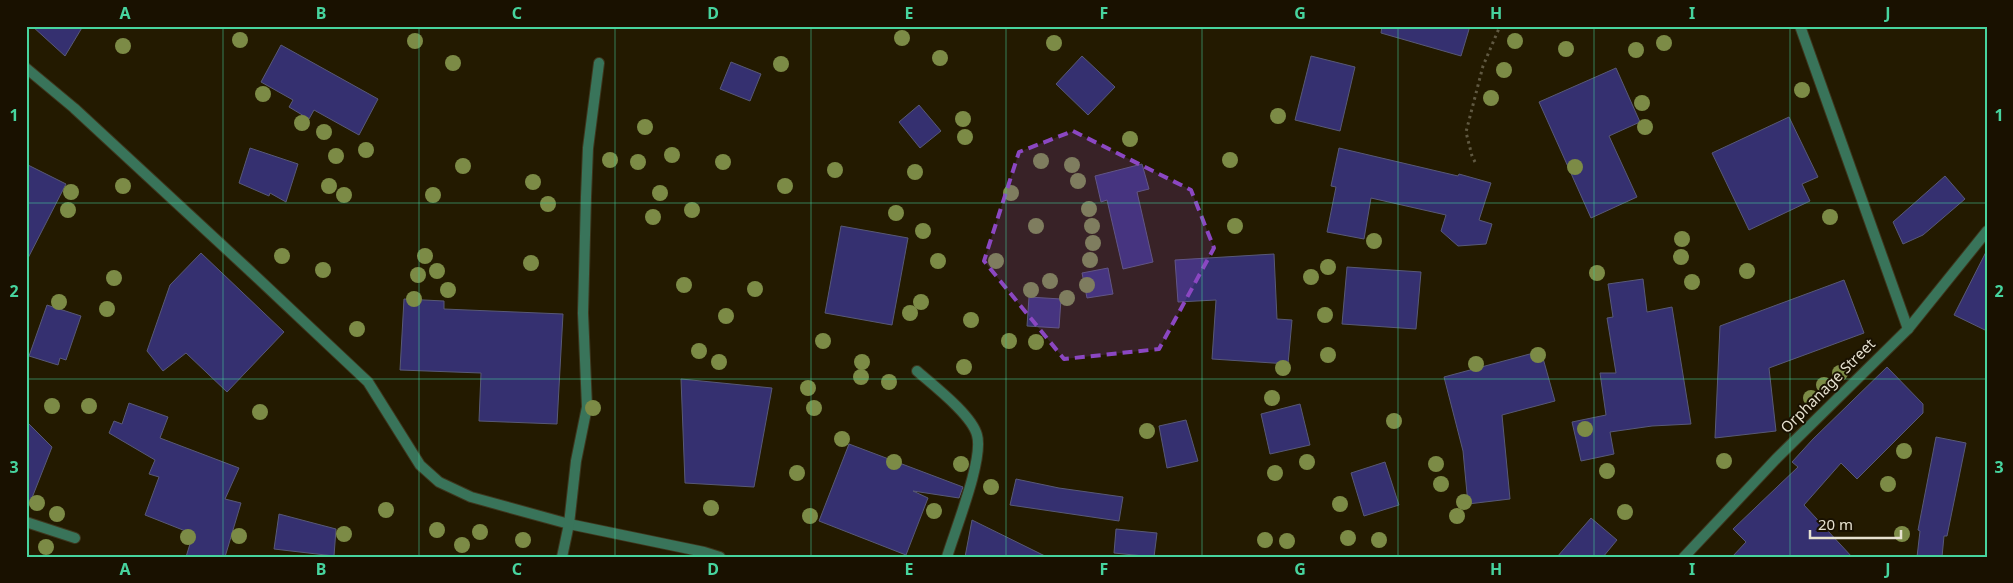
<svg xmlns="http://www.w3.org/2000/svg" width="2013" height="583" font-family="'Noto Sans',sans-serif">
	<rect width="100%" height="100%" fill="#231a00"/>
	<!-- building -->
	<g fill="#353070" stroke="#585976">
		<path d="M32,26H83L65,56Z"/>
		<path d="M1382,26H1470L1461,56L1381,33Z"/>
		<path d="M281,45L378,99L359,135L314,110L309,119L289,107L293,100L261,82Z"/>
		<path d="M1082,56L1115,87L1088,115L1056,84Z"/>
		<path d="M1311,56L1355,67L1340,131L1295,120Z"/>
		<path d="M731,62L761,74L750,101L720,89Z"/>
		<path d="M1616,68L1640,122L1609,136L1637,197L1591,218L1539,102Z"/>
		<path d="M919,105L941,131L920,148L899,122Z"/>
		<path d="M1789,117L1818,177L1802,184L1810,201L1749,230L1712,153Z"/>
		<path d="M250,148L298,164L286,202L270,193L269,196L239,183Z"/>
		<path d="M1339,148L1458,176L1459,174L1491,183L1479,220L1492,224L1486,244L1458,246L1441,231L1446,215L1371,198L1364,239L1327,232L1336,187L1331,186Z"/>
		<path d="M26,164L66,184L26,262Z"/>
		<path d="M1142,164L1149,189L1137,192L1153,262L1123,269L1107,200L1101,202L1095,176Z"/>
		<path d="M1945,176L1965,199L1923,235L1903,244L1893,222Z"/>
		<path d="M841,226L908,238L892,325L825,313Z"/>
		<path d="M1987,250V331L1954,315Z"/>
		<path d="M201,253L284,332L227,392L186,353L163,371L147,351L170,285Z"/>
		<path d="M1274,254L1277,319L1292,320L1288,364L1212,359L1216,300L1178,302L1175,260Z"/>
		<path d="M1347,267L1421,272L1416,329L1342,324Z"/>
		<path d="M1108,268L1113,294L1087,298L1082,273Z"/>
		<path d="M1643,279L1647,312L1672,307L1691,424L1652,426L1610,432L1614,454L1581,461L1572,422L1606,415L1600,373H1616L1607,318L1613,317L1608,284Z"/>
		<path d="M1844,280L1864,333L1769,368L1776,431L1715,438L1720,326Z"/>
		<path d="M1029,297L1061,299L1059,328L1027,326Z"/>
		<path d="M404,299L444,301V309L563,314L557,424L479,421L481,373L400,370Z"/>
		<path d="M47,305L81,316L66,360L60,358L58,365L29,356Z"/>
		<path d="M1541,351L1555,401L1502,415L1510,499L1468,504L1463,451L1444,377Z"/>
		<path d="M1887,367L1923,404V413L1857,479L1841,463L1804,505L1852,557H1732L1746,542L1733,529L1798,467L1792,462L1813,439Z"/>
		<path d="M681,379L772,388L754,487L685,483Z"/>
		<path d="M129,403L168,417L160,438L239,468L225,499L241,503L225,557H186L193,534L145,515L159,477L149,474L155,460L109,433L114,421L122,424Z"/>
		<path d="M1300,404L1310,445L1270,454L1261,414Z"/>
		<path d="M1186,420L1198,461L1167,468L1159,426Z"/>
		<path d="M26,421L52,447L28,508H26Z"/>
		<path d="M1936,437L1966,443L1947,536H1944L1942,557H1917L1920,531L1918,530Z"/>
		<path d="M849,444L963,487L959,498L913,491L928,498L906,555L819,521Z"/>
		<path d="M1385,462L1399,505L1364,516L1351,473Z"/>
		<path d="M1016,479L1059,488L1123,497L1119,521L1010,505Z"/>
		<path d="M279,514L336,529L334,556L274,549Z"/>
		<path d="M1591,518L1617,540L1603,557H1557Z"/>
		<path d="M972,520L1047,557H965Z"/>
		<path d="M1116,529L1157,533L1154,557L1114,553Z"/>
	</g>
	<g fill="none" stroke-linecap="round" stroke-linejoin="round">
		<defs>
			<g id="street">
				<path d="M1800,26L1908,329"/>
				<path d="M26,68L74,108L249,270L368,382L420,465L439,482L471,497L569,524L704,552L720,557"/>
				<path d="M917,371C933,385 972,415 977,435C984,459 955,530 947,557"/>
				<path d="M26,522L75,538"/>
				<path d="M562,557L569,524L576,461L587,407L583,313L586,197L588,148L599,63"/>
				<path d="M1684,557L1777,458L1908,329L1987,231"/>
			</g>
		</defs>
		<!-- street casing -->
		<use href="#street" stroke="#3e361d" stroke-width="12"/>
		<!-- path -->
		<path stroke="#605941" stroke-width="3" stroke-dasharray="2.5 4" stroke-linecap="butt" d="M1475,162L1472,156L1466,132L1483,66L1500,26"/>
		<!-- street -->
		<use href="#street" stroke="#39745a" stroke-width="10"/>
	</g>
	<!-- trees -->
	<g fill="#7c8b46">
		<circle cx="902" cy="38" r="8"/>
		<circle cx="240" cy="40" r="8"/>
		<circle cx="415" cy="41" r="8"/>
		<circle cx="1515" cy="41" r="8"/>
		<circle cx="1054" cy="43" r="8"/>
		<circle cx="1664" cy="43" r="8"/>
		<circle cx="123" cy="46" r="8"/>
		<circle cx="1566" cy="49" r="8"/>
		<circle cx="1636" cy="50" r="8"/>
		<circle cx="940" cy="58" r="8"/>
		<circle cx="453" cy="63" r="8"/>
		<circle cx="781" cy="64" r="8"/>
		<circle cx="1504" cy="70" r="8"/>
		<circle cx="1802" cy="90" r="8"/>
		<circle cx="263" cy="94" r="8"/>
		<circle cx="1491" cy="98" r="8"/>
		<circle cx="1642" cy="103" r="8"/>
		<circle cx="1278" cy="116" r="8"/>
		<circle cx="963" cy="119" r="8"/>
		<circle cx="302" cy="123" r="8"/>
		<circle cx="645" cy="127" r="8"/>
		<circle cx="1645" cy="127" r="8"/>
		<circle cx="324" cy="132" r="8"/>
		<circle cx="965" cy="137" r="8"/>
		<circle cx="1130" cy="139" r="8"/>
		<circle cx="366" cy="150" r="8"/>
		<circle cx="672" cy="155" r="8"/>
		<circle cx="336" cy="156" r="8"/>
		<circle cx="610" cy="160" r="8"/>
		<circle cx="1230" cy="160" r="8"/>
		<circle cx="1041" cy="161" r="8"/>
		<circle cx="638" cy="162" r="8"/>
		<circle cx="723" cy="162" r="8"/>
		<circle cx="1072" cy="165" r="8"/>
		<circle cx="463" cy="166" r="8"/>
		<circle cx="1575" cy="167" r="8"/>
		<circle cx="835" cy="170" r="8"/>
		<circle cx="915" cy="172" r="8"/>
		<circle cx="1078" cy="181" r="8"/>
		<circle cx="533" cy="182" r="8"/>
		<circle cx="123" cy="186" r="8"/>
		<circle cx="329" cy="186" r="8"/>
		<circle cx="785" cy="186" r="8"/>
		<circle cx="71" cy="192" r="8"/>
		<circle cx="660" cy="193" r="8"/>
		<circle cx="1011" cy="193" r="8"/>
		<circle cx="344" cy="195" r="8"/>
		<circle cx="433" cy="195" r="8"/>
		<circle cx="548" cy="204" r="8"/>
		<circle cx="1089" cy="209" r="8"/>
		<circle cx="68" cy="210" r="8"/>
		<circle cx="692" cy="210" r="8"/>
		<circle cx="896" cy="213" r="8"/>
		<circle cx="653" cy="217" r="8"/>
		<circle cx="1830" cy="217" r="8"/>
		<circle cx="1036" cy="226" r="8"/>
		<circle cx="1092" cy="226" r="8"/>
		<circle cx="1235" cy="226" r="8"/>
		<circle cx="923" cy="231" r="8"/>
		<circle cx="1682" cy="239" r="8"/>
		<circle cx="1374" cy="241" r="8"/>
		<circle cx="1093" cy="243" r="8"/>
		<circle cx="282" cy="256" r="8"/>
		<circle cx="425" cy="256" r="8"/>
		<circle cx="1681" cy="257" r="8"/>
		<circle cx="1090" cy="260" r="8"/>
		<circle cx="938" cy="261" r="8"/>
		<circle cx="996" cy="261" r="8"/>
		<circle cx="531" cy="263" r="8"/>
		<circle cx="1328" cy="267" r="8"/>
		<circle cx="323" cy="270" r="8"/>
		<circle cx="437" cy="271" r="8"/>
		<circle cx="1747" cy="271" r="8"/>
		<circle cx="1597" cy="273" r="8"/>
		<circle cx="418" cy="275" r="8"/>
		<circle cx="1311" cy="277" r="8"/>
		<circle cx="114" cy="278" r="8"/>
		<circle cx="1050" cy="281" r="8"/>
		<circle cx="1692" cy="282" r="8"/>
		<circle cx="684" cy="285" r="8"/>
		<circle cx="1087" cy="285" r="8"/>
		<circle cx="755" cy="289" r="8"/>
		<circle cx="448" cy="290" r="8"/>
		<circle cx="1031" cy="290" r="8"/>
		<circle cx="1067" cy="298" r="8"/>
		<circle cx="414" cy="299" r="8"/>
		<circle cx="59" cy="302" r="8"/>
		<circle cx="921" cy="302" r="8"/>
		<circle cx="107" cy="309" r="8"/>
		<circle cx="910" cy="313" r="8"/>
		<circle cx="1325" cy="315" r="8"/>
		<circle cx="726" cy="316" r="8"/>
		<circle cx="971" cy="320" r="8"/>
		<circle cx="357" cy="329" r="8"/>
		<circle cx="823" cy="341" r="8"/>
		<circle cx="1009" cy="341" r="8"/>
		<circle cx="1036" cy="342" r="8"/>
		<circle cx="699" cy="351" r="8"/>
		<circle cx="1328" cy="355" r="8"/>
		<circle cx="1538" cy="355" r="8"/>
		<circle cx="719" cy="362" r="8"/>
		<circle cx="862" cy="362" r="8"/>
		<circle cx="1476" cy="364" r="8"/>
		<circle cx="964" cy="367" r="8"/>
		<circle cx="1283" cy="368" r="8"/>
		<circle cx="1840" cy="373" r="8"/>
		<circle cx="861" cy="377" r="8"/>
		<circle cx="889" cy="382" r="8"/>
		<circle cx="1824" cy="385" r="8"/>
		<circle cx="808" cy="388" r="8"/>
		<circle cx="1272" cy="398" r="8"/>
		<circle cx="1811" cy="398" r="8"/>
		<circle cx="52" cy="406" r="8"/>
		<circle cx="89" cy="406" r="8"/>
		<circle cx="593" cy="408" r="8"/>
		<circle cx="814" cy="408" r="8"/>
		<circle cx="260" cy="412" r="8"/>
		<circle cx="1394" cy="421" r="8"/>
		<circle cx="1585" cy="429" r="8"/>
		<circle cx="1147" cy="431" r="8"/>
		<circle cx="842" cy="439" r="8"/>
		<circle cx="1904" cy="451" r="8"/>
		<circle cx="1724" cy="461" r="8"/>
		<circle cx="894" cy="462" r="8"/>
		<circle cx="1307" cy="462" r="8"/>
		<circle cx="961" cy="464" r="8"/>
		<circle cx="1436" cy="464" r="8"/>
		<circle cx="1607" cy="471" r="8"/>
		<circle cx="797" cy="473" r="8"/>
		<circle cx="1275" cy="473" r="8"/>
		<circle cx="1441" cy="484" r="8"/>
		<circle cx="1888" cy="484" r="8"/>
		<circle cx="991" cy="487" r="8"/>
		<circle cx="1464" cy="502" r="8"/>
		<circle cx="37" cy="503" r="8"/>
		<circle cx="1340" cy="504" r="8"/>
		<circle cx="711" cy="508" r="8"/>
		<circle cx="386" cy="510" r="8"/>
		<circle cx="934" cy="511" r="8"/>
		<circle cx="1625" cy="512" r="8"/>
		<circle cx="57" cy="514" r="8"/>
		<circle cx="810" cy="516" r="8"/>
		<circle cx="1457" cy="516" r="8"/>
		<circle cx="437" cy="530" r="8"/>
		<circle cx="480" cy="532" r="8"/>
		<circle cx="344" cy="534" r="8"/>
		<circle cx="1902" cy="534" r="8"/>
		<circle cx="239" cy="536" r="8"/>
		<circle cx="188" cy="537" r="8"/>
		<circle cx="1348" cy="538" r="8"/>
		<circle cx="523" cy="540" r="8"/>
		<circle cx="1265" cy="540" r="8"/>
		<circle cx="1379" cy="540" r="8"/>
		<circle cx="1287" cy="541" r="8"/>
		<circle cx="462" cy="545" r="8"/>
		<circle cx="46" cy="547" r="8"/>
	</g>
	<!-- marked area -->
	<path fill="#8b47c2" fill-opacity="0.2" stroke="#8b47c2" stroke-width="4" stroke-dasharray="10 6" stroke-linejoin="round" d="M1073,131L1191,190L1214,248L1159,349L1064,359L984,261L1019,152Z"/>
	<!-- grid -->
	<path fill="none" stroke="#47d49e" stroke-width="1" stroke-opacity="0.55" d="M223,26V557M419,26V557M615,26V557M811,26V557M1006,26V557M1202,26V557M1398,26V557M1594,26V557M1790,26V557M26,203H1987M26,379H1987"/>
	<g text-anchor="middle" stroke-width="4" stroke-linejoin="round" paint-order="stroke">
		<!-- street labels -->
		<g font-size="15" fill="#e6e1d0" stroke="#191100">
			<text transform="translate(1828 386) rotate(-45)" y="5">Orphanage Street</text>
		</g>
	</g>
	<!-- border -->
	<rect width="2013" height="583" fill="none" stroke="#191100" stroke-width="55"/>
	<!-- scale -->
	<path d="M1810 530v8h91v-8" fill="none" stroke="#e6e1d0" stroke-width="2.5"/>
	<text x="1818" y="530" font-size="15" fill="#e6e1d0" stroke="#191100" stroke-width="4" paint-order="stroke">20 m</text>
	<rect x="28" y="28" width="1958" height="528" fill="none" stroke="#47d49e" stroke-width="2"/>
	<g font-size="16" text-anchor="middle" font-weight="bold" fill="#47d49e">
		<text x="125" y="19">A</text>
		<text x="321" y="19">B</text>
		<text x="517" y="19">C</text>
		<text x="713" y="19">D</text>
		<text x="909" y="19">E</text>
		<text x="1104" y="19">F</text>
		<text x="1300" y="19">G</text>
		<text x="1496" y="19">H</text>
		<text x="1692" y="19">I</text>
		<text x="1888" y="19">J</text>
		<text x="14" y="121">1</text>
		<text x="1999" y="121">1</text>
		<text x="14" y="297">2</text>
		<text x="1999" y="297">2</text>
		<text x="14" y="473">3</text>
		<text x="1999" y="473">3</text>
		<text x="125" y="575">A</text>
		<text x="321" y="575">B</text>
		<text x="517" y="575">C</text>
		<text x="713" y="575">D</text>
		<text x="909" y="575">E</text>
		<text x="1104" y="575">F</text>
		<text x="1300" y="575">G</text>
		<text x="1496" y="575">H</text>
		<text x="1692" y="575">I</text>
		<text x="1888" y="575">J</text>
	</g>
</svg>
